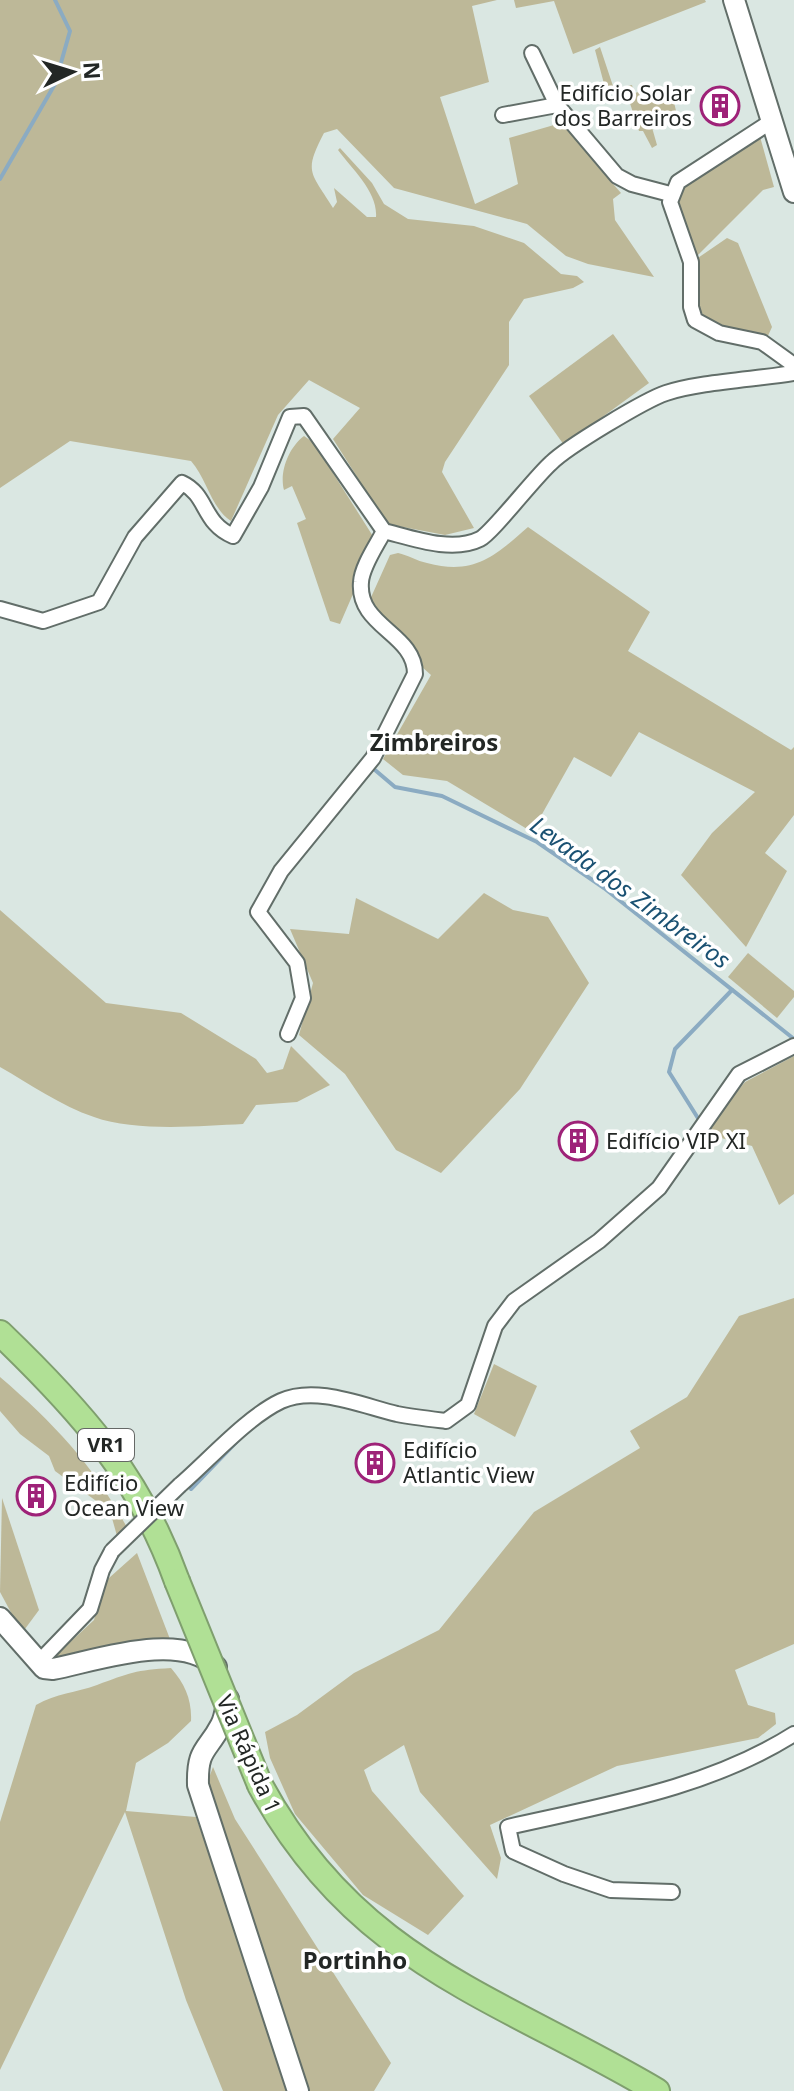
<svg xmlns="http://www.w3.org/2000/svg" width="794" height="2091" font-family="'Noto Sans',sans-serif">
	<rect width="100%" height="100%" fill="#dae7e2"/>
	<!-- green -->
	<g fill="#bdb898">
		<path d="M0,0H497L472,6L489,82L440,97L475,204L518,184L509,138L554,125L573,130L592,160L621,193L613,199L615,220L654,277L588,264L566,256L527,224L394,188L337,129L324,133C303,173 311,172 333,208L337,202L334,188L367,217H376C378,192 352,169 338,150L340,148L372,183L384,204L408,219L474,226L524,243L561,274L577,276L584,282L573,288L524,299L509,322V365L445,462L442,472L474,528L445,535L387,524L333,439L360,408L309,380L278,415L231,521C211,508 207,479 191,461L70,441L0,488Z"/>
		<path d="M514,0H705L706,2L573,54L554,1L516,8Z"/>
		<path d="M600,47L614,89L632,85L634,93L649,90L656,103L673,98L677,115L651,124L657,145L652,148L643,131H639L626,91L607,95L595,50Z"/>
		<path d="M759,133L774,187L763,190L691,262L670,194Z"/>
		<path d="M727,238L738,243L772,327L766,340C704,328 698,328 692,262Z"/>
		<path d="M613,334L649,383L564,445L529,396Z"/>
		<path d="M304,436L314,443L376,541L340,624L330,621L297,523L306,519L292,486L284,490C279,472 289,447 304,436Z"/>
		<path d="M528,527L650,612L628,651L791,750L794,747V815L765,853L787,871L746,947L681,875L712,833L755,792L639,732L611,777L574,757L532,832L447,781L403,775L383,759L431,675L377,627L368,604L390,555L398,553C408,555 417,561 427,563C474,576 495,556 528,527Z"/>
		<path d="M484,893L513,910L548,917L589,983L520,1089L441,1173L396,1150L345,1074L299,1035L313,983L290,929L349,934L356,898L438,939Z"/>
		<path d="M0,910L106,1003L181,1013L256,1059L267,1073L283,1069L291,1046L330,1085L297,1102L256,1105L243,1124C200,1126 135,1132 94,1117C61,1106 30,1084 0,1067Z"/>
		<path d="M748,953L794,991V997L777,1018L728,977Z"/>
		<path d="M794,1056V1194L779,1205L752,1146L702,1133L745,1082Z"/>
		<path d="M794,1298V1644L735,1670L748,1705L775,1713L776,1724L758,1738L617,1766L490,1825L501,1858L497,1879L420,1792L404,1745L364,1770L372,1791L464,1896L428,1935L363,1895L295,1814L270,1758L265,1732L297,1715L354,1673L439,1630L534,1512L640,1448L630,1431L687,1397L739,1316Z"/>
		<path d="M494,1364L537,1386L515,1437L474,1414Z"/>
		<path d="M0,1377C56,1425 95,1467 130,1533L119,1543L110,1511L55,1471L49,1456L20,1434L0,1411Z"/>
		<path d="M2,1498L39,1610L22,1633L0,1592Z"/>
		<path d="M137,1553L173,1647L52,1659L94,1620L102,1590L109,1578Z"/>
		<path d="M171,1668C185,1684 192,1700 191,1721L168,1743L136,1763L126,1811L196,1817L290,2091H223L186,2000L125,1812L0,2070V1822L36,1705C57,1693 75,1693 97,1685C129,1673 136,1670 171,1668Z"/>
		<path d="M213,1767L235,1819L391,2063L374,2091H305L206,1786Z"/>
	</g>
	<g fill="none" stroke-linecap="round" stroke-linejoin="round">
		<!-- stream -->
		<g stroke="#8babc2" stroke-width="4">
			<path d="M0,179L55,84L70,31L55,0"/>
			<path d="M375,770L395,787L442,796L537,842L604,888L794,1039"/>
			<path d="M701,1123L669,1072L675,1049L732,990"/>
			<path d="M191,1489L244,1434"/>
		</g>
		<defs>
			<g id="street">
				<path d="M532,53L557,105"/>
				<path d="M503,115L557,105L617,176L632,184L670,194"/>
				<path d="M772,121L678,182L670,202L691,262V307L695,320L719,333L762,342L794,365"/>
				<path d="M0,609L43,621L99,602L135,537L182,483C208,495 202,523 233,536L261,487L290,417L304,416L384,531C412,538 452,553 480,539C492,533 535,477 551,463C567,447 645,400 666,393C698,382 759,379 794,373"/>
				<path d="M288,1034L303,998L297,963L258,912L281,871L373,758L415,674C415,633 357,627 361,582C362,566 377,545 384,531"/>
				<path d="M180,1485C209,1460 247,1417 281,1401C316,1385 363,1406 397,1414C413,1417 430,1419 446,1421L468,1405L495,1326L514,1301L599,1241L659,1188L739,1074L794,1046"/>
				<path d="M38,1663L90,1609L102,1570L112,1551"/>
				<path d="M672,1892L611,1890L564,1874L513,1851L508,1827C605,1805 709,1788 794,1734"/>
			</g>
			<g id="secondary">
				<path d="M734,0L794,192"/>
				<path d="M0,1618L44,1668L53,1669C95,1661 181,1630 216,1667"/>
				<path d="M228,1699C226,1707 225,1718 221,1725C207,1752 197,1748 198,1785L298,2091"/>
			</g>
			<g id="highway">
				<path d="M0,1333C80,1410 139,1475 177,1581"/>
				<path d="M260,1785C356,1962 496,1996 657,2091"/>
			</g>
		</defs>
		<!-- street casing -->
		<use href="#street" stroke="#626e69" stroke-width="18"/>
		<!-- secondary casing -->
		<use href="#secondary" stroke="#626e69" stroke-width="24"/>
		<!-- highway casing -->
		<use href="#highway" stroke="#7f9f6e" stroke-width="28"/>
		<!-- street -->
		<use href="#street" stroke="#fff" stroke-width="14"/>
		<!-- secondary -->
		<use href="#secondary" stroke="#fff" stroke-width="20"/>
		<!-- highway -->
		<use href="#highway" stroke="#b0e095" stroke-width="24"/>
		<defs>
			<path id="street-bridge" d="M112,1551L180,1485"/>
			<path id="highway-bridge" d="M177,1581L260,1785"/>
		</defs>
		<!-- street-bridge casing -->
		<use href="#street-bridge" stroke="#626e69" stroke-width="18" stroke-linecap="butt"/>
		<!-- highway-bridge casing -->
		<use href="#highway-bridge" stroke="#7f9f6e" stroke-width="28" stroke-linecap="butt"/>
		<!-- street-bridge -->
		<use href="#street-bridge" stroke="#fff" stroke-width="14"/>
		<!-- highway-bridge -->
		<use href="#highway-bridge" stroke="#b0e095" stroke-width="24"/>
	</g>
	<!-- icons -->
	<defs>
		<symbol id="building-ring" viewBox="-11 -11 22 22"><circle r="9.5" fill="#fff" stroke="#9e2278" stroke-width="1.5"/><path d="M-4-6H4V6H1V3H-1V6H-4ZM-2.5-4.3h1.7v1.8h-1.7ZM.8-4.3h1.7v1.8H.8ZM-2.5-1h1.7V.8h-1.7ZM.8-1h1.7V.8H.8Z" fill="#9e2278"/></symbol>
	</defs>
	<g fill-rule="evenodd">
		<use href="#building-ring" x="698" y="84" width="44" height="44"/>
		<use href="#building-ring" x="556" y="1119" width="44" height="44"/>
		<use href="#building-ring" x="353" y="1441" width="44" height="44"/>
		<use href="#building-ring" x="14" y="1474" width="44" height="44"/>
	</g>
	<g text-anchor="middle" stroke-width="7" stroke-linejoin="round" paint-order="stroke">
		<!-- shield labels -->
		<rect fill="#fff" stroke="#656866" stroke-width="2" x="78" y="1429" width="56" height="32" rx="6"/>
		<g font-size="20" font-weight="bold" fill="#232725">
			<text x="106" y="1452">VR1</text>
		</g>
		<!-- poi labels -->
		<g font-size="22" fill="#232725" stroke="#fff" text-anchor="start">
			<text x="692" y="101" text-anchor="end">Edifício Solar<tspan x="692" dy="25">dos Barreiros</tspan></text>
			<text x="606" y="1149">Edifício VIP XI</text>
			<text x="403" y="1458">Edifício<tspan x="403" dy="25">Atlantic View</tspan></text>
			<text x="64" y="1491">Edifício<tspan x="64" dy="25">Ocean View</tspan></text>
		</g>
		<!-- street labels -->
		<g font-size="22" fill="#232725" stroke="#fff">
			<text transform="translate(249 1754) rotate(66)" y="8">Via Rápida 1</text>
		</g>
		<!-- neighbourhood labels -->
		<g font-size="24" font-weight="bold" fill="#232725" stroke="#fff">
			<text x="434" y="751">Zimbreiros</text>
			<text x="355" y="1969">Portinho</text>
		</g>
		<!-- water labels -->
		<g font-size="24" font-style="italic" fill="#1a5172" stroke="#fff">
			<text transform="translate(630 893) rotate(36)" y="8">Levada dos Zimbreiros</text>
		</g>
	</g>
	<!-- north arrow -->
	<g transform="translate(72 72) rotate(86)" stroke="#ffffff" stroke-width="6" paint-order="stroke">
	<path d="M0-6L14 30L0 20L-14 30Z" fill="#232725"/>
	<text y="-12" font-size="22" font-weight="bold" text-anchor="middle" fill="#232725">N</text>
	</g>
</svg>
